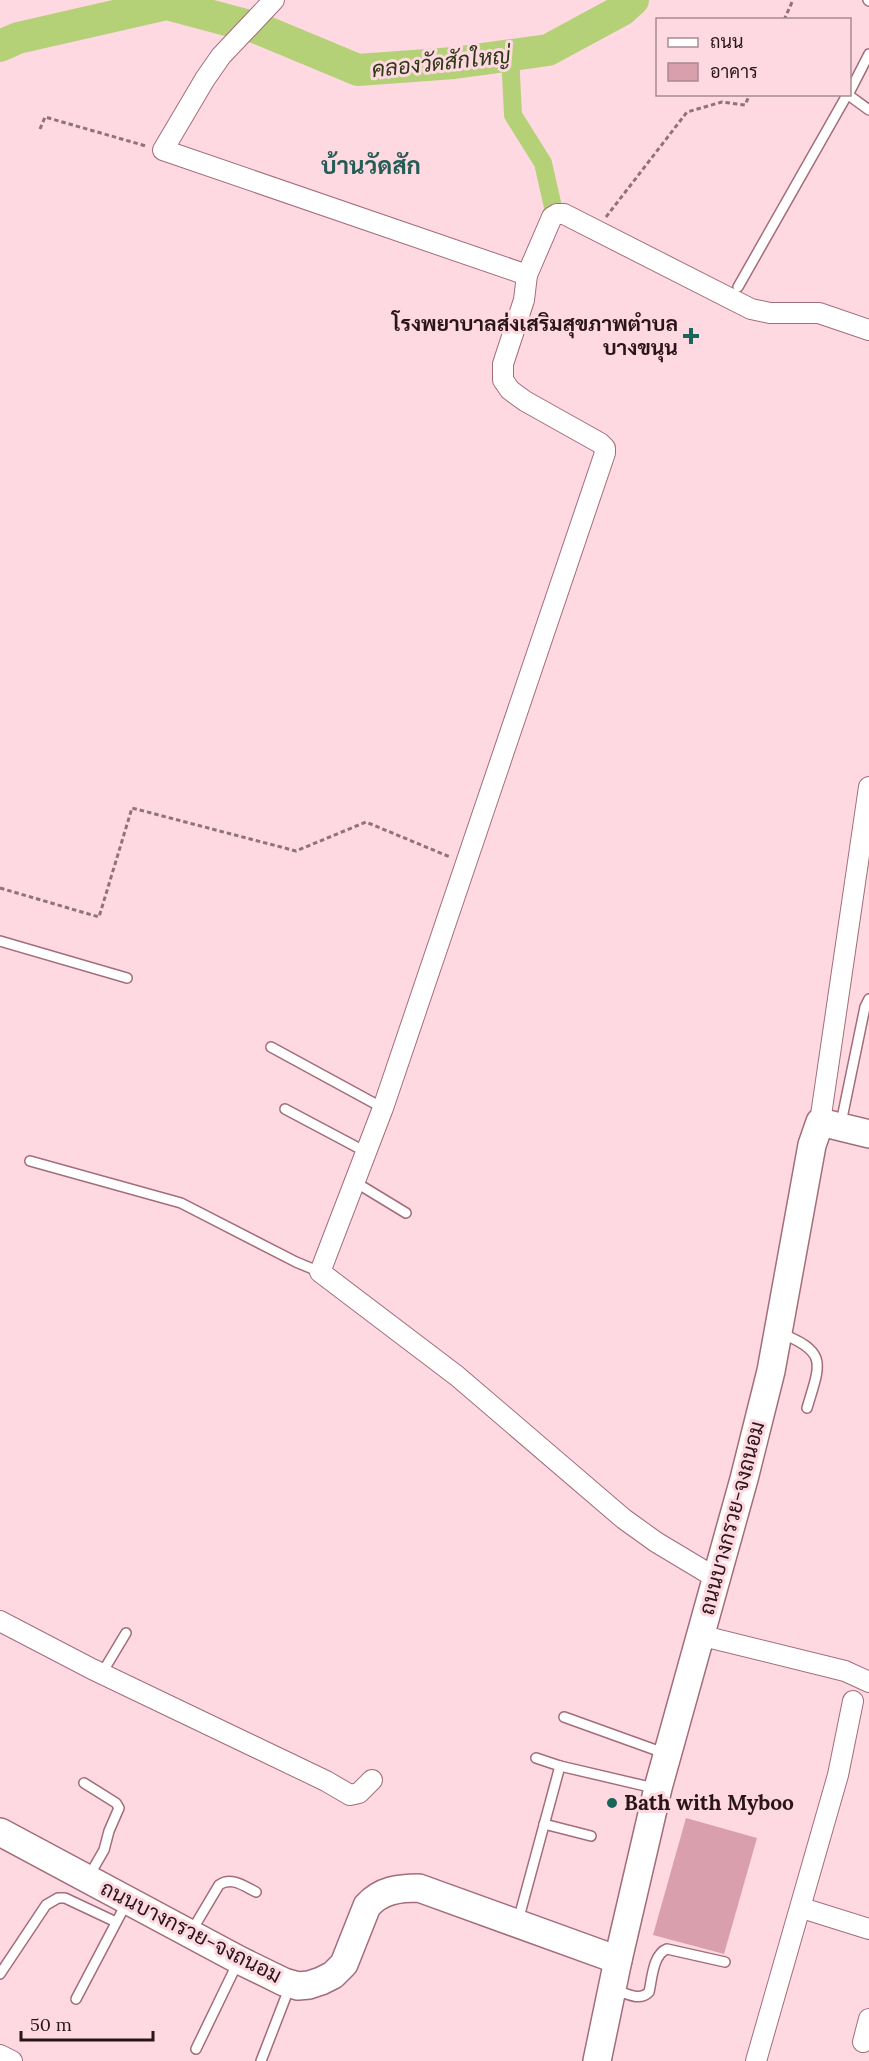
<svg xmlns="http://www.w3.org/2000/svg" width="869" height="2061" font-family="Lora,Sarabun,serif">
	<rect width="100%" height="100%" fill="#fed9e1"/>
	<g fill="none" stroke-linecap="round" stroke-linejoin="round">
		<!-- canal -->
		<path stroke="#b5d178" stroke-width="18" d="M510,55L513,115L543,163L553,207"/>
		<!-- river -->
		<path stroke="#b5d178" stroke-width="32" d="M0,46L18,38L167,4L257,28L358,70L454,63L548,50L622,10L633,0"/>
	</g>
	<!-- building -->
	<path fill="#d99fac" d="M686,1818L757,1838L724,1954L653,1935Z"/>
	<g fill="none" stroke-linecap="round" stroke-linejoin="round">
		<defs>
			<g id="lane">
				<path d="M868,0L869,1"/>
				<path d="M850,91L869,54"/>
				<path d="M847,94L869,110"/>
				<path d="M738,287L847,95"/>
				<path d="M0,941L127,978"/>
				<path d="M271,1047L383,1108"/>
				<path d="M285,1109L366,1152"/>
				<path d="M841,1123L865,1007L869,999"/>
				<path d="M30,1161L181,1203L296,1262L320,1272"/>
				<path d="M355,1182L406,1213"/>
				<path d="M780,1333C829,1352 820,1364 807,1408"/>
				<path d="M102,1673L126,1633"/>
				<path d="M564,1717L664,1753"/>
				<path d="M560,1766L654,1788"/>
				<path d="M84,1783L116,1803L119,1808L109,1831L104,1850L89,1876"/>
				<path d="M544,1824L591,1836"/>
				<path d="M518,1921L560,1766L536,1758"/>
				<path d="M191,1932L219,1885C231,1876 244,1886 256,1892"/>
				<path d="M0,1974L46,1905L58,1898H65L116,1922"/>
				<path d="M614,1989C626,1993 639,2002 649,1992C652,1979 653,1954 667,1949L725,1962"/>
				<path d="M76,1999L127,1902"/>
				<path d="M196,2049L238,1962"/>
				<path d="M261,2061L290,1986"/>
			</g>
			<g id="street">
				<path d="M274,0L221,56L205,79L163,150L527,275L552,217L557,214H564L751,309L770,313H819L869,330"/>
				<path d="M527,275L524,300L503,364V380L510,390L525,401L600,443L605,448V453L383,1108L320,1272L457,1376L624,1519L656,1542L716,1578"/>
				<path d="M820,1122L869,787"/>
				<path d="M0,1621L92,1669L326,1781L350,1795L359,1793L372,1780"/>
				<path d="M699,1635L845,1671L869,1682"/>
				<path d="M802,1908L869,1929"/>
				<path d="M863,2042L869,2019"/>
				<path d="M0,2055L12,2061"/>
				<path d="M756,2061L838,1775L853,1701"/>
			</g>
			<g id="secondary">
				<path d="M0,1832L239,1960L284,1982L298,1986L309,1985L321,1981L333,1975L344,1964L367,1906C381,1890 399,1888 419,1888L618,1960"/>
				<path d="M597,2061L618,1960L658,1788L744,1479L771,1371L812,1145L820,1122L869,1134"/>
			</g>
		</defs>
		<!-- lane casing -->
		<use href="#lane" stroke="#a36d7a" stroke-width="12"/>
		<!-- street casing -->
		<use href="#street" stroke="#a36d7a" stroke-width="22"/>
		<!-- secondary casing -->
		<use href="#secondary" stroke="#a36d7a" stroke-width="30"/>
		<!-- path -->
		<g stroke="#90737a" stroke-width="3" stroke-dasharray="4.5 3" stroke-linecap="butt">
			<path d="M784,20L793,0"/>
			<path d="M40,129L45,117L146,146"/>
			<path d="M606,217L687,112L722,102L745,105L750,94"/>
			<path d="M0,888L99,917L132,808L296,851L366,822L450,857"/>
		</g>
		<!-- lane -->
		<use href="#lane" stroke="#fff" stroke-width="9"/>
		<!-- street -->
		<use href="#street" stroke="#fff" stroke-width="20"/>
		<!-- secondary -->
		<use href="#secondary" stroke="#fff" stroke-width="27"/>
	</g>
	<!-- markers -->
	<g fill="#1a645b" stroke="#fed9e1" stroke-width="2">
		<path d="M688 327h6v6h6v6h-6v6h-6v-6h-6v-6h6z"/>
		<circle cx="612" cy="1803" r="6"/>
	</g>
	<g text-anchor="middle" stroke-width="6" stroke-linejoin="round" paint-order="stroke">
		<!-- poi labels -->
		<g font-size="21" font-weight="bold" fill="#2a151b" stroke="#fed9e1" text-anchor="end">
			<text x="678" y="331">โรงพยาบาลส่งเสริมสุขภาพตำบล<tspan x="678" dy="24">บางขนุน</tspan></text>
			<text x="624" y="1810" text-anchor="start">Bath with Myboo</text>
		</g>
		<!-- street labels -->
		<g font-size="21" fill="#2a151b" stroke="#fed9e1">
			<text transform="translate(732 1518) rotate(-75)" y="7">ถนนบางกรวย-จงถนอม</text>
			<text transform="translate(191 1932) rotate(27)" y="7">ถนนบางกรวย-จงถนอม</text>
		</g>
		<!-- water labels -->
		<g font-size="22" font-style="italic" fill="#2e3914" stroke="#fed9e1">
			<text transform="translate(441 62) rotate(-6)" y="8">คลองวัดสักใหญ่</text>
		</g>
		<!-- quarter labels -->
		<g font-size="24" font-weight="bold" fill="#255d56" stroke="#fed9e1">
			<text x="371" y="174">บ้านวัดสัก</text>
		</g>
	</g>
	<!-- legend -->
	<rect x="656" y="18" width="195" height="78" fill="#fed9e1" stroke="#a98b92" stroke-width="1.5"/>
	<rect x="668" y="38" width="30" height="9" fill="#ffffff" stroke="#a98b92" stroke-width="1.5"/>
	<text x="710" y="48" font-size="18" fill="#2a151b">ถนน</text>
	<rect x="668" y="63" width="30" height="18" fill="#d99fac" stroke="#a98b92" stroke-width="1.5"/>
	<text x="710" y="78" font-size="18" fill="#2a151b">อาคาร</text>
	<!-- scale -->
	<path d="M21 2031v9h132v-9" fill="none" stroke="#2a151b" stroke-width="3"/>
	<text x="30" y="2031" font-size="18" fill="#2a151b" stroke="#fed9e1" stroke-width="4.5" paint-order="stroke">50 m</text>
</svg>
